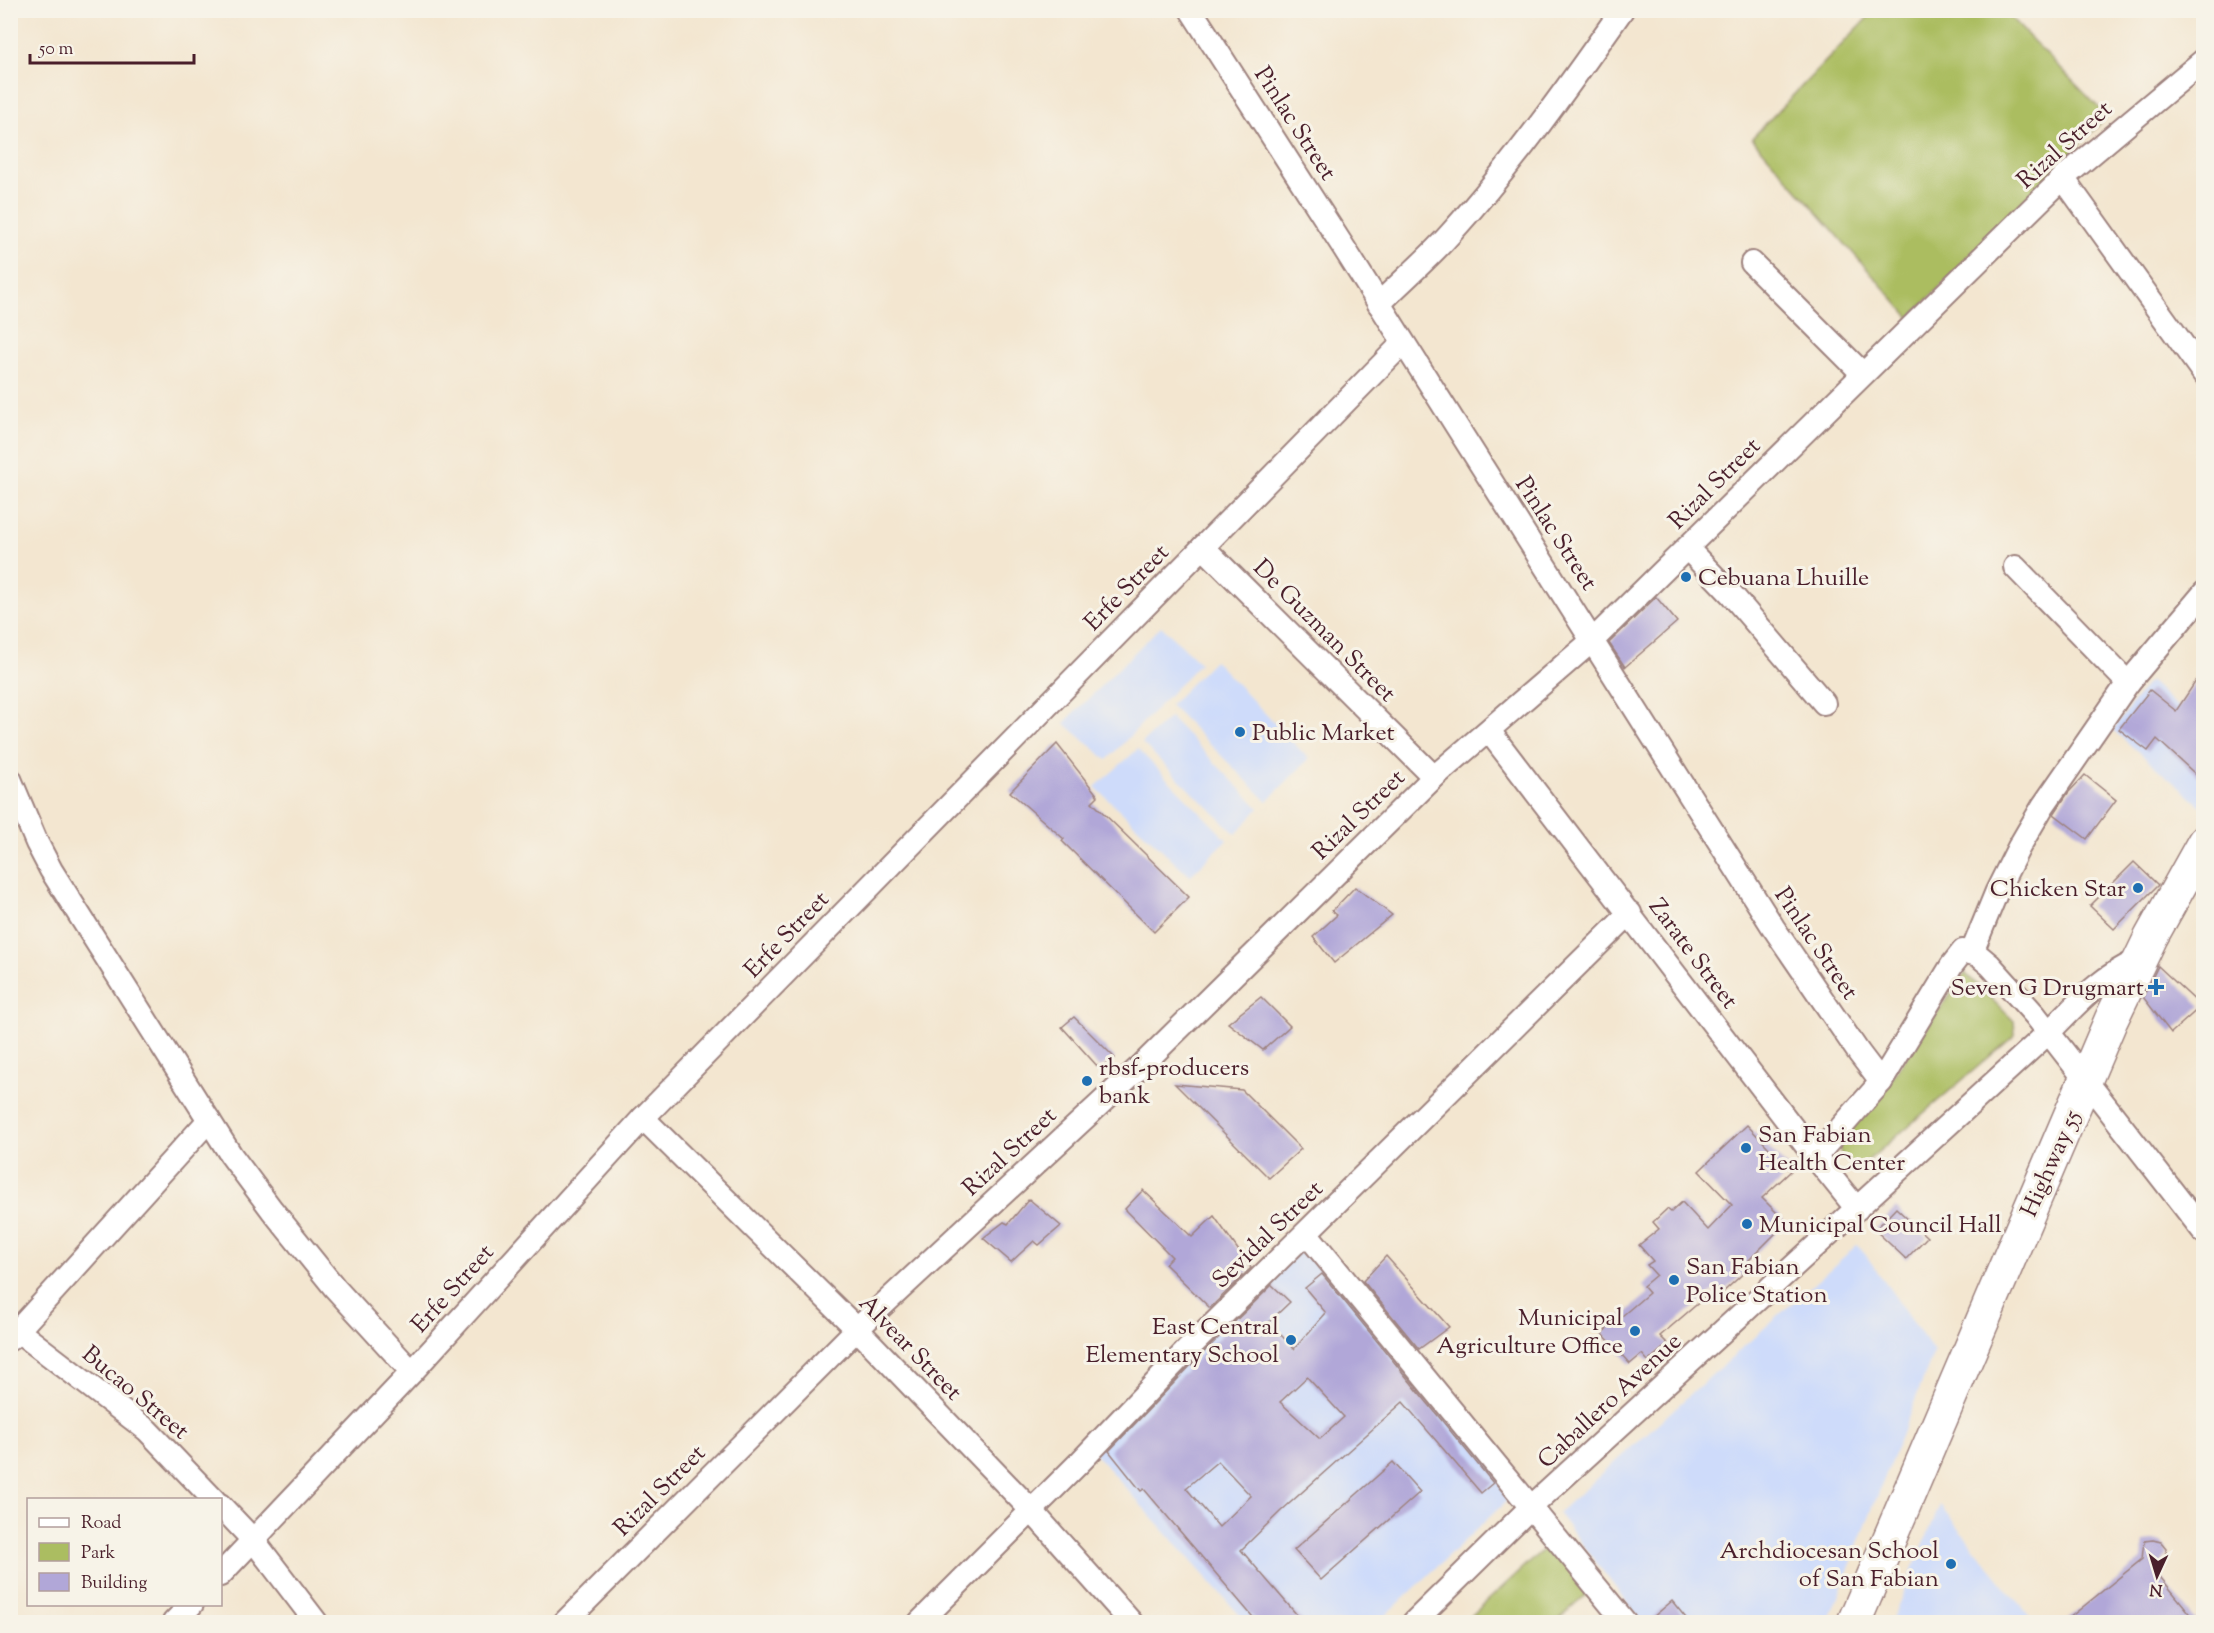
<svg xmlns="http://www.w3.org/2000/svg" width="2214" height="1633" font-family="'Sorts Mill Goudy',serif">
	<rect width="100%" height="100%" fill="#f7f3e8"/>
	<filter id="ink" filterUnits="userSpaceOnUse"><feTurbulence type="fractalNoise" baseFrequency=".0167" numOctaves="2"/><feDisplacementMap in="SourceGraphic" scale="12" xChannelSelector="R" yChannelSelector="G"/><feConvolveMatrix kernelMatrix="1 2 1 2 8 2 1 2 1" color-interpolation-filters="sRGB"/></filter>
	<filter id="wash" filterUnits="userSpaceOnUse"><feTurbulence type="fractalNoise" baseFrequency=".008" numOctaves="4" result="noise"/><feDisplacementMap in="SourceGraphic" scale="24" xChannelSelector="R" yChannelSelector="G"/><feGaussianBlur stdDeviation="1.35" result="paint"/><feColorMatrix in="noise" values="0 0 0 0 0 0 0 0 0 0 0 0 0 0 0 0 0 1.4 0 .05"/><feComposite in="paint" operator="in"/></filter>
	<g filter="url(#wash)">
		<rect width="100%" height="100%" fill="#f3e6d0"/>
		<!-- built -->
		<g fill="#cedbfa">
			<path d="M1161,626L1200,663L1107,760L1064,723Z"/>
			<path d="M1214,660L1309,759L1267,801L1170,705Z"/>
			<path d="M2149,681L2174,704L2203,726V808L2113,730Z"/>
			<path d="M1170,717L1259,808L1236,834L1142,743Z"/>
			<path d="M1138,749L1227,840L1190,876L1095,787Z"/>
			<path d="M1299,1234L1516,1492L1379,1622H1246L1088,1446Z"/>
			<path d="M1858,1244L1934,1352L1828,1622H1642L1558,1513Z"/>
			<path d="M1940,1505L2034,1622H1891Z"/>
		</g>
		<!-- green -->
		<g fill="#abbd61" stroke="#7a6e46" stroke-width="1.5">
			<path d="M1874,11H2004L2107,116L1910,318L1752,138Z"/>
			<path d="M1965,973L2014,1021L2015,1035L1865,1163C1850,1167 1838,1158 1839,1142L1882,1092Z"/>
			<path d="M1551,1542L1593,1589L1555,1622H1475L1470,1617Z"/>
		</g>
		<g id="blocks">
			<!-- building -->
			<g fill="#b1a7d8" fill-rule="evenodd">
				<path d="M1656,597L1677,622L1625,667L1609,643Z"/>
				<path d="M2204,669V782L2157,739L2148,751L2119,729L2150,690L2176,711Z"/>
				<path d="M1057,744L1098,796L1092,802L1189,897L1154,932L1062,841L1064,839L1010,792Z"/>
				<path d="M2085,775L2116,800L2087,839L2054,814L2068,793Z"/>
				<path d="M2134,862L2158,885L2114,929L2090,906Z"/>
				<path d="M1355,887L1392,915L1334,963L1313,937L1337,915L1332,911Z"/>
				<path d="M2158,966L2201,1006L2171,1033L2143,997Z"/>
				<path d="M1261,997L1290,1026L1263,1050L1228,1023Z"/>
				<path d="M1074,1017L1115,1058L1099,1068L1062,1027Z"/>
				<path d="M1175,1084L1242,1090L1301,1149L1269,1178Z"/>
				<path d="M1747,1125L1791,1171L1762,1198L1784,1220L1773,1230L1776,1233L1743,1266L1747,1270L1722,1293L1716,1288L1660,1336L1668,1344L1648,1361L1642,1354L1630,1364L1602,1333L1649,1293L1643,1286L1656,1275L1647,1265L1653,1261L1639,1245L1659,1229L1653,1222L1667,1209L1671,1212L1682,1202L1708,1230L1732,1205L1699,1171Z"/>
				<path d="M1143,1190L1192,1237L1214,1216L1251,1268L1210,1308L1165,1264L1172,1257L1125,1209Z"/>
				<path d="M1029,1199L1061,1226L1039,1245L1034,1241L1011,1262L983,1238L1004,1222L1008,1224Z"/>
				<path d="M1896,1208L1927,1237L1906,1259L1875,1230Z"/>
				<path d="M1386,1256L1449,1327L1419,1349L1363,1281Z"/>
				<path d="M1322,1274L1493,1483L1481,1493L1403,1402L1281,1511L1241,1550L1304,1623H1258L1144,1489L1141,1491L1109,1451L1197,1359L1272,1285L1290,1302L1269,1322L1294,1349L1326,1313L1305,1288ZM1307,1377L1344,1417L1320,1439L1280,1402ZM1218,1461L1251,1496L1219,1527L1186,1488Z"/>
				<path d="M1393,1462L1420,1492L1321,1580L1294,1550Z"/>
				<path d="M2153,1540L2161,1542L2166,1548L2167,1556L2156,1572L2198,1623H2063L2142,1559L2144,1541Z"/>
				<path d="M1672,1601L1690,1623H1646Z"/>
			</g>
		</g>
	</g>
	<g filter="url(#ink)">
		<use href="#blocks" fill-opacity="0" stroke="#9e827e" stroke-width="1.5"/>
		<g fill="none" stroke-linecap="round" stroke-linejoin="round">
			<defs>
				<g id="street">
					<path d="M1191,10L1344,248L1773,927L1859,1053L1881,1082"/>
					<path d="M2063,178L2204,374"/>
					<path d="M1752,263L1863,374"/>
					<path d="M1379,304C1403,280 1429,258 1451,233C1514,163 1568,87 1622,10"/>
					<path d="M1203,547L1434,777"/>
					<path d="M1687,548L1732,595L1824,703"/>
					<path d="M2015,567L2128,683"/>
					<path d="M1489,731L1815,1157L1857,1209"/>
					<path d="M10,779L37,843L51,870L231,1155L272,1210L335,1288L412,1372"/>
					<path d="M1972,952L1997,891L2019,847L2043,806L2128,683L2204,593"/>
					<path d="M643,1118L857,1329L1031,1510L1131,1622"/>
					<path d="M1815,1157L1881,1082L1952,965L1963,951L1978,955L1990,965L2035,1015L2204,1232"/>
					<path d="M1307,1234L1625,1622"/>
					<path d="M18,1331L147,1430L214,1500"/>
					<path d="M10,1339L209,1120"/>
					<path d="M220,1505L254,1541L316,1622"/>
					<path d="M220,1575L412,1372L643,1118L1403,343"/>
					<path d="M174,1622L192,1604"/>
					<path d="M565,1622L857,1329L1143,1064L1434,777L1593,640L2063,178L2204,60"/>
					<path d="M920,1622L1080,1462L1187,1350L1630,913"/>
					<path d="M1414,1622L1531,1507L2049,1032C2079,1002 2100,977 2139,960"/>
				</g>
				<path id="highway" d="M1854,1622L2111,1020L2151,937L2204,842"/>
			</defs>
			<!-- street casing -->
			<use href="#street" stroke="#9e827e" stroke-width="26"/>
			<!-- highway casing -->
			<use href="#highway" stroke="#9e827e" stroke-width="36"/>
			<!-- street -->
			<use href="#street" stroke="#fff" stroke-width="22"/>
			<!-- highway -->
			<use href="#highway" stroke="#fff" stroke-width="33"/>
		</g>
	</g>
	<!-- markers -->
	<g fill="#1f6fb2" stroke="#f7f3e8" stroke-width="2">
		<circle cx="1686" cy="577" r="6"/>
		<circle cx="1240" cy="732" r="6"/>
		<circle cx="2138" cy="888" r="6"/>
		<path d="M2153 978h6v6h6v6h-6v6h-6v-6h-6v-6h6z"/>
		<circle cx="1087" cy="1081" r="6"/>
		<circle cx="1746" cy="1148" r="6"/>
		<circle cx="1747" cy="1224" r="6"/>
		<circle cx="1674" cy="1280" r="6"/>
		<circle cx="1635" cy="1331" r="6"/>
		<circle cx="1291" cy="1340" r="6"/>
		<circle cx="1951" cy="1564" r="6"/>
	</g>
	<g text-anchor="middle" stroke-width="6" stroke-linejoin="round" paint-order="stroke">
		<!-- street labels -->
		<g font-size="24" fill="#4a1f2b" stroke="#f7f3e8">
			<text transform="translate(1296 123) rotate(57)" y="8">Pinlac Street</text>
			<text transform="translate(2064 144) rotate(-42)" y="8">Rizal Street</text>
			<text transform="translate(1714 483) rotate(-45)" y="8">Rizal Street</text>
			<text transform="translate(1557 533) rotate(57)" y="8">Pinlac Street</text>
			<text transform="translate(1126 587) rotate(-46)" y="8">Erfe Street</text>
			<text transform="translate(1325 630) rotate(45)" y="8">De Guzman Street</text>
			<text transform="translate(1358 814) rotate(-44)" y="8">Rizal Street</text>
			<text transform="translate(786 934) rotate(-46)" y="8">Erfe Street</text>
			<text transform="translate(1817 943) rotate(56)" y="8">Pinlac Street</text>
			<text transform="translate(1694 953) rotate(53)" y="8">Zarate Street</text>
			<text transform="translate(1009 1151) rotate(-43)" y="8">Rizal Street</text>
			<text transform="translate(2050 1163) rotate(-66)" y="8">Highway 55</text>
			<text transform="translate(1267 1234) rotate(-44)" y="8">Sevidal Street</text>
			<text transform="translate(452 1288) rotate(-48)" y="8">Erfe Street</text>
			<text transform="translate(911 1347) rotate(46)" y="8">Alvear Street</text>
			<text transform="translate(136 1392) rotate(40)" y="8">Bucao Street</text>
			<text transform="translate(1609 1400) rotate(-43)" y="8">Caballero Avenue</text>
			<text transform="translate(659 1490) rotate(-45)" y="8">Rizal Street</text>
		</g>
		<!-- poi labels -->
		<g font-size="24" fill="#4a1f2b" stroke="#f7f3e8" text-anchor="start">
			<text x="1698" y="585">Cebuana Lhuille</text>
			<text x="1252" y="740">Public Market</text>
			<text x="2126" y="896" text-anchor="end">Chicken Star</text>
			<text x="2144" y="995" text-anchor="end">Seven G Drugmart</text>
			<text x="1099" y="1075">rbsf-producers<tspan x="1099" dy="28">bank</tspan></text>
			<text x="1758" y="1142">San Fabian<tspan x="1758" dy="28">Health Center</tspan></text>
			<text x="1759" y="1232">Municipal Council Hall</text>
			<text x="1686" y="1274">San Fabian<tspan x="1686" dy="28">Police Station</tspan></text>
			<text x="1623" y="1325" text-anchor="end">Municipal<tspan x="1623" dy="28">Agriculture Office</tspan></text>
			<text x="1279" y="1334" text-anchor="end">East Central<tspan x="1279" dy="28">Elementary School</tspan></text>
			<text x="1939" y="1558" text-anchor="end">Archdiocesan School<tspan x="1939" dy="28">of San Fabian</tspan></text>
		</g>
	</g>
	<!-- margin -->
	<rect width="2214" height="1633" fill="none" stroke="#f7f3e8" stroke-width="36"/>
	<!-- legend -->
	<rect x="27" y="1498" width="195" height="108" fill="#f7f3e8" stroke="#b29e9c" stroke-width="1.5"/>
	<rect x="39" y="1518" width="30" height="9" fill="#ffffff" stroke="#b29e9c" stroke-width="1.5"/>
	<text x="81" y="1528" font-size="18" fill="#4a1f2b">Road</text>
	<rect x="39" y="1543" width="30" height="18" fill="#abbd61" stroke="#b29e9c" stroke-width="1.5"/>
	<text x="81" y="1558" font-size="18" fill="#4a1f2b">Park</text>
	<rect x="39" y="1573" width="30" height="18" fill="#b1a7d8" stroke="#b29e9c" stroke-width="1.5"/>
	<text x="81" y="1588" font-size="18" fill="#4a1f2b">Building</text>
	<!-- north arrow -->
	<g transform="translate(2157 1576) rotate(184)" stroke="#f7f3e8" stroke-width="4.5" paint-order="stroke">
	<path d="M0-4.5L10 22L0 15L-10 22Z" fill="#4a1f2b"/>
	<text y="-9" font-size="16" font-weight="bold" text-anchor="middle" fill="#4a1f2b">N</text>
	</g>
	<!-- scale -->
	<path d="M30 54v9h164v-9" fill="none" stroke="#4a1f2b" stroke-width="3"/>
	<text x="39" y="54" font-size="18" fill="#4a1f2b" stroke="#f7f3e8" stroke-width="4.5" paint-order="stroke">50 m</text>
</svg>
